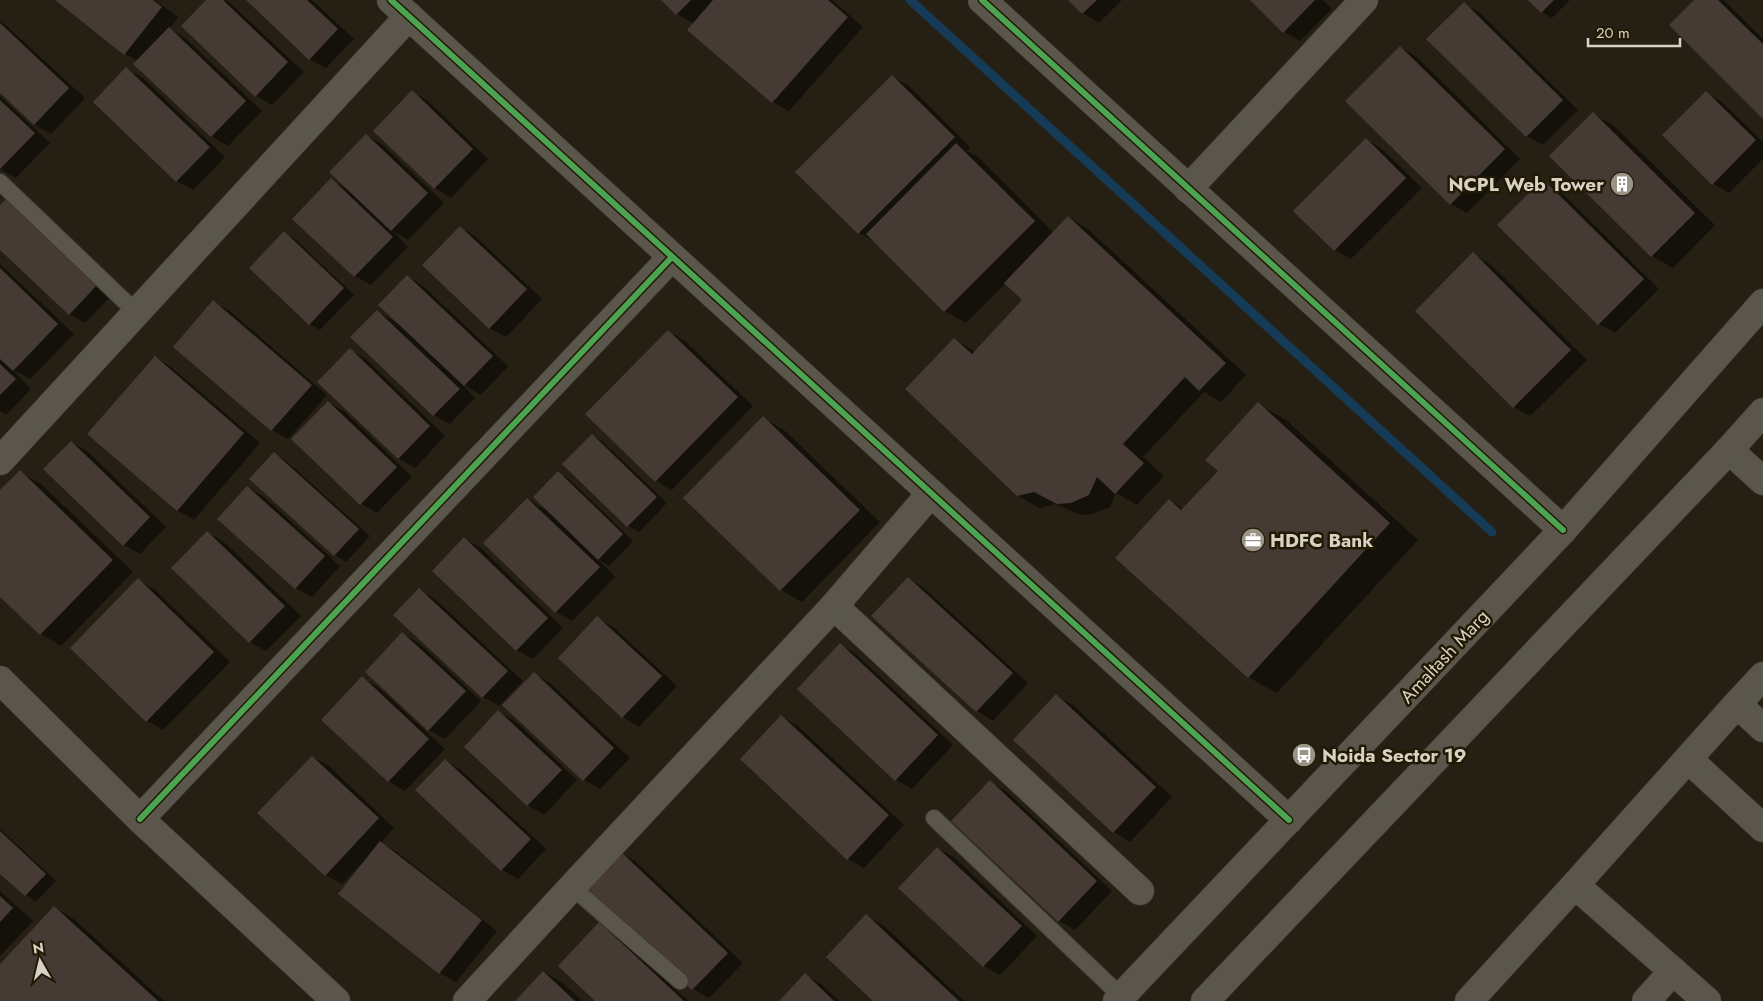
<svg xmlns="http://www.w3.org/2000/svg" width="1763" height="1001" font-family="Jost,sans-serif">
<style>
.shadow{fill:#0007}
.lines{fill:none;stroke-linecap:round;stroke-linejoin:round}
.stream{stroke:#163b57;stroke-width:9}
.building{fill:#463a34}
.lane-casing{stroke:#3e3a31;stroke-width:18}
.street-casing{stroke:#3e3a31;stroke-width:29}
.secondary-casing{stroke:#3e3a31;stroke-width:29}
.lane{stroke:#5a564c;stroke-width:16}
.street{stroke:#5a564c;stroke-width:28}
.secondary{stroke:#5a564c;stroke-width:28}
.cycleway-casing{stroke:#221903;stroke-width:9}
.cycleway{stroke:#4ca352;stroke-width:6}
.labels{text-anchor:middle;stroke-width:5;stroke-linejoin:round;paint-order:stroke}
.poi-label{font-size:19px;font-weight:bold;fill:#d8d2c5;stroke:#221903;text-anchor:start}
.street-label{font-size:19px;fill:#d8d2c5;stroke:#221903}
</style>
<rect width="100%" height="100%" fill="#252013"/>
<!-- shadow -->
<g class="shadow">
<path d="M57,0H155L178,17L169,29L185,38L262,111L228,146L211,136L138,61L125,54Z"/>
<path d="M208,0H226L230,3L304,72L272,105L256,96Z"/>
<path d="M247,0H312L354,39L326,68L309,59Z"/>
<path d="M663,0H832L863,27L789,111L773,102L694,24L677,14Z"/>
<path d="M1070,0H1122L1099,23L1083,13Z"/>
<path d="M1252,0H1323L1332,9L1300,41L1284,32Z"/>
<path d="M1529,0H1570L1552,18L1542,12Z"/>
<path d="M1696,0H1724L1763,39V117Z"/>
<path d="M1464,4L1480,13L1578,110L1543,145L1526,136Z"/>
<path d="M0,20L85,98L51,134L34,124L0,92Z"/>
<path d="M1401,47L1417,57L1520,159L1467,213L1451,204Z"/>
<path d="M126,69L143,78L225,157L193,190L177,181L94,102Z"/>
<path d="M893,77L909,86L970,147L967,151L978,157L1054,233L1068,217L1089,230L1246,375L1221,402L1204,392L1143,457L1164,476L1137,505L1116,493L1110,507L1092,514L1080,515L1056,504L1039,508L1017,495L954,339L976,352L1024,300L1006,283L966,323L945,311L875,242L859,233Z"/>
<path d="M412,92L428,101L488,159L451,198L435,188L374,131Z"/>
<path d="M1706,93L1722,102L1763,142V159L1729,193L1713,184Z"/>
<path d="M0,96L50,143L16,178L0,169Z"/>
<path d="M1593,114L1614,126L1715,225L1673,268L1652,256Z"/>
<path d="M366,135L383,145L444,203L408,240L393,231L408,247L371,285L355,276L331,180L348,190Z"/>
<path d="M1366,139L1382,149L1422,188L1351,259L1335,250Z"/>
<path d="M1543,181L1559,190L1659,289L1615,333L1599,324Z"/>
<path d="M0,207L113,294L85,323L69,314L0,248Z"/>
<path d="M460,227L476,237L542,299L506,337L489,328Z"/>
<path d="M284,232L295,239L354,295L320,330L310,324Z"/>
<path d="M1473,254L1489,263L1587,360L1530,416L1514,407Z"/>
<path d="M0,264L74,334L30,379L12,369L31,389L6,415L0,411Z"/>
<path d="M407,276L423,286L508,366L481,395L460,382L475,398L450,424L434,415L377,312L398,323Z"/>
<path d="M214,302L230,311L327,395L288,439L272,430Z"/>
<path d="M668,331L685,341L753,406L672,490L656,481Z"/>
<path d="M350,350L366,359L445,436L415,468L398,458Z"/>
<path d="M155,357L171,367L260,443L194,520L177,510Z"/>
<path d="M328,402L345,412L412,477L377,513L361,504L293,439Z"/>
<path d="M1258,404L1286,420L1418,540L1277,693L1248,677L1169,500L1184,509L1219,471Z"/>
<path d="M763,418L784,430L880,522L802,602L781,590L685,498Z"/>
<path d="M592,435L603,442L667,503L639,532L628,526L564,464Z"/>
<path d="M71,442L87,451L166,527L140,554L124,545Z"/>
<path d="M274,454L285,460L370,536L346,562L335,555L251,479Z"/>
<path d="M20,472L41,484L133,572L61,646L41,634L0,595V492Z"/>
<path d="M558,473L569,479L633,541L609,566L597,558L615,577L572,621L556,612L527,499L546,510Z"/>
<path d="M247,487L264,497L340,566L312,597L295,588Z"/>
<path d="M208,533L224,542L301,616L266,651L250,642L173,568Z"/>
<path d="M465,539L481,548L563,628L533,659L516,650Z"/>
<path d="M908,578L924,588L1028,683L993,721L977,711L873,616Z"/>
<path d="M138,580L154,589L230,662L163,730L147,721Z"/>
<path d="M419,590L435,599L523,681L499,706L483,697Z"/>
<path d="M597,618L613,627L677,686L639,727L623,717L560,658Z"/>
<path d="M403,634L419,643L481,701L445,739L428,730Z"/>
<path d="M840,645L856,654L953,745L912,789L896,780L799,689Z"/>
<path d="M534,674L550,683L630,758L600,789L584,780Z"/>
<path d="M362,678L378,687L445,749L405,791L388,781Z"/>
<path d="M1056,696L1073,705L1172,797L1130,842L1114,832Z"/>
<path d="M499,712L515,721L577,780L544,815L528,805Z"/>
<path d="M782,717L798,726L904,825L864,868L848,859Z"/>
<path d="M312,757L329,766L394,828L381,843L397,852L497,931L456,982L440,973L340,894L362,866L361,864L342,884L326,875Z"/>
<path d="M445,760L461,770L546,849L518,879L502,870Z"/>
<path d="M990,782L1006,791L1112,891L1075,930L1059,921Z"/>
<path d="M0,829L56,881L36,902L26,895L0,872Z"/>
<path d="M937,848L954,857L1037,936L1000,975L984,966Z"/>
<path d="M619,852L635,861L743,963L709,998L693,989Z"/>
<path d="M0,891L33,921L0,956Z"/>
<path d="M54,907L75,920L164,1001H0V966Z"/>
<path d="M866,916L883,925L964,1001H874Z"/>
<path d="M599,923L615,933L688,1001H597Z"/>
<path d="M544,972L564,984L582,1001H517Z"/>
<path d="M805,975L821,984L839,1001H780Z"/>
</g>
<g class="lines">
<!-- stream -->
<path class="stream" d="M910,0L1492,532"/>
</g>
<!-- building -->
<g class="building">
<path d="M55,0H153L162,7L124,55Z"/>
<path d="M206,0H223L288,62L255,97L181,26Z"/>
<path d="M246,0H307L338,29L309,60Z"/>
<path d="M661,0H691L676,15Z"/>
<path d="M713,0H828L848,17L772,103L687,30Z"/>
<path d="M1068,0H1097L1082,14Z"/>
<path d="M1250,0H1315L1283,33Z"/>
<path d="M1528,0H1554L1541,13Z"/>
<path d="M1694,0H1718L1763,44V119L1669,25Z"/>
<path d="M1464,2L1563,100L1526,137L1426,39Z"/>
<path d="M0,23L69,88L34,125L0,93Z"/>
<path d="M169,27L246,101L211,137L133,64Z"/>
<path d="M1400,46L1505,149L1450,205L1345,101Z"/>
<path d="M126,67L210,147L176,182L93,102Z"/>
<path d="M892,75L955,137L858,234L795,172Z"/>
<path d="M412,90L473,149L434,189L373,131Z"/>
<path d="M1706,91L1756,140L1712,185L1662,135Z"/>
<path d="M0,100L35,133L0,169Z"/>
<path d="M1593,112L1695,213L1651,257L1549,156Z"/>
<path d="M366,134L428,193L391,231L329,172Z"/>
<path d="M1366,138L1406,178L1334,251L1293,211Z"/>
<path d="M956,143L1035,221L944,312L866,234Z"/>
<path d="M331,178L393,237L354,277L292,219Z"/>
<path d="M1543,179L1644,279L1598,325L1497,225Z"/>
<path d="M7,198L98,284L69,315L0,250V205Z"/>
<path d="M1068,216L1226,363L1199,391L1185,377L1123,444L1144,463L1115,494L1097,477L1089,495L1071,503L1057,504L1034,492L1017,496L905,389L954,338L972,354L1022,300L1004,283Z"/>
<path d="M460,226L527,289L489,329L422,265Z"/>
<path d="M284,231L344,288L309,325L249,268Z"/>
<path d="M1473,252L1571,350L1513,408L1415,311Z"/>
<path d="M0,268L58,324L13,371L0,359Z"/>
<path d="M407,275L493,356L464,386L378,305Z"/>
<path d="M213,300L312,385L271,431L173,347Z"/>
<path d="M377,310L460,389L433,416L350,337Z"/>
<path d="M668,330L738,397L655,482L585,414Z"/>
<path d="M350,348L430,426L398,459L317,382Z"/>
<path d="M155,356L244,433L177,511L87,434Z"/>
<path d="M0,364L16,379L0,395Z"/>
<path d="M328,401L397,467L360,505L291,439Z"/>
<path d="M1258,402L1390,523L1248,678L1115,558L1169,499L1181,510L1218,471L1205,460Z"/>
<path d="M763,416L860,510L780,591L683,498Z"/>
<path d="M592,434L657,497L627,527L562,464Z"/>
<path d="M71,441L150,517L123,546L43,469Z"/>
<path d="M274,452L359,529L334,556L249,479Z"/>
<path d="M20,470L113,560L40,635L0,597V490Z"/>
<path d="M558,471L623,534L598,560L533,497Z"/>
<path d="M247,486L325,556L295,589L217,519Z"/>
<path d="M527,498L600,567L555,613L483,543Z"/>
<path d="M207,531L285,606L249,643L171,568Z"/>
<path d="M464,537L548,618L516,651L432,571Z"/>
<path d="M908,577L1013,673L976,712L871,616Z"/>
<path d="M138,578L214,652L146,722L70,648Z"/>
<path d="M419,588L508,671L482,698L393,615Z"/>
<path d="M597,616L662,676L622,718L558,658Z"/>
<path d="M402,632L466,691L428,731L365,672Z"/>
<path d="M840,643L938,735L895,781L797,689Z"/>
<path d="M534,672L614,748L583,781L502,705Z"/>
<path d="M362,676L429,739L388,782L321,720Z"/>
<path d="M1056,694L1156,787L1113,833L1013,740Z"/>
<path d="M498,710L562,770L527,806L464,747Z"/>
<path d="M781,715L889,815L847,860L740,759Z"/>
<path d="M312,756L379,818L325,876L257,813Z"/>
<path d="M445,759L531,839L501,871L415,790Z"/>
<path d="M990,780L1097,881L1058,922L951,821Z"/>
<path d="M0,831L46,874L25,896L0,874Z"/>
<path d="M380,841L482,920L439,974L338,894Z"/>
<path d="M937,847L1022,926L983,967L898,888Z"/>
<path d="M619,850L728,953L692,990L583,888Z"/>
<path d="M0,896L13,908L0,922Z"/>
<path d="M54,906L158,1001H0V964Z"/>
<path d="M866,914L959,1001H873L826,957Z"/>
<path d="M599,922L684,1001H595L558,966Z"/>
<path d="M543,971L575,1001H515Z"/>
<path d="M805,973L834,1001H779Z"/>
</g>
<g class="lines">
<!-- lane casing -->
<g class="lane-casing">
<g id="lane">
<path d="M0,182L137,313"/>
<path d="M934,818L1121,996"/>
<path d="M572,887L680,981"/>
</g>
</g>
<!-- street casing -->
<g class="street-casing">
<g id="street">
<path d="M391,0L1289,820"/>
<path d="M982,0L1563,530"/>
<path d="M1188,189L1364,0"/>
<path d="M1729,450L1763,481"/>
<path d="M0,461L409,16"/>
<path d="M834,606L1140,891"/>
<path d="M1763,676L1737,704L1763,728"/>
<path d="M1688,759L1763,828"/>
<path d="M140,819L672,257"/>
<path d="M1575,885L1707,1001"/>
<path d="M467,1001L572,887L834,606L931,493"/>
<path d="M1469,1001L1575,885L1737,704"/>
<path d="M1646,1001L1673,971"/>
</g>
</g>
<!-- secondary casing -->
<g class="secondary-casing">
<g id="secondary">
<path d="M0,680L140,819L336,1001"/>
<path d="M1117,1001L1563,530L1763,303"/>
<path d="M1205,1001L1729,450L1763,412"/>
</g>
</g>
<!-- lane -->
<use href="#lane" class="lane"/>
<!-- street -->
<use href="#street" class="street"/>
<!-- secondary -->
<use href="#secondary" class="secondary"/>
<!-- cycleway casing -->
<g class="cycleway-casing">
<g id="cycleway">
<path d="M391,0L1289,820"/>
<path d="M982,0L1563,530"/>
<path d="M140,819L672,257"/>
</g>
</g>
<!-- cycleway -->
<use href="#cycleway" class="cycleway"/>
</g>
<!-- icons -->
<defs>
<g id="building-disc" transform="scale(1.25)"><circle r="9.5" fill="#999487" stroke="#221903"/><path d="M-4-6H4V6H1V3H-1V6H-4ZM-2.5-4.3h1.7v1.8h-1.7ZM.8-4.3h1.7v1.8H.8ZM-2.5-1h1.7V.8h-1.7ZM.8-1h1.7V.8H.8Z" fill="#fff"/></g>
<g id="office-disc" transform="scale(1.25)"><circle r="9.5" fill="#999487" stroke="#221903"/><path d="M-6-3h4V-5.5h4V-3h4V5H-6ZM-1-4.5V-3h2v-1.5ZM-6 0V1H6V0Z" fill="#fff"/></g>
<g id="bus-disc" transform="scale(1.25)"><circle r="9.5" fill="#999487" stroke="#221903"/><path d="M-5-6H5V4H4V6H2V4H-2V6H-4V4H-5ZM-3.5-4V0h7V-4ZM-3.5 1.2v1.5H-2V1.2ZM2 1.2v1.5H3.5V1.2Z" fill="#fff"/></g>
</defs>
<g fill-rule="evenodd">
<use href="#building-disc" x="1622" y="184"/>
<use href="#office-disc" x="1253" y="540"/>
<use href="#bus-disc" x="1304" y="755"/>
</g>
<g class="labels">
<!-- poi labels -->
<g class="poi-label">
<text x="1604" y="191" text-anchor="end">NCPL Web Tower</text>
<text x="1270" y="547">HDFC Bank</text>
<text x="1322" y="762">Noida Sector 19</text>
</g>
<!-- street labels -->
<g class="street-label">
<text transform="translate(1444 656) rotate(-47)" y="7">Amaltash Marg</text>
</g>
</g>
<!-- north arrow -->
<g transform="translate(40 961) rotate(352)" stroke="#221903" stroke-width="4" paint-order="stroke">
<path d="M0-4L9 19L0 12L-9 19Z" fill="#d8d2c5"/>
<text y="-8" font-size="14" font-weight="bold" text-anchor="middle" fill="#d8d2c5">N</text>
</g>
<!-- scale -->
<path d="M1588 38v8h92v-8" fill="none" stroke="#d8d2c5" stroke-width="2.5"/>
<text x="1596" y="38" font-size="15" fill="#d8d2c5" stroke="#221903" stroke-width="4" paint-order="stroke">20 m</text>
</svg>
